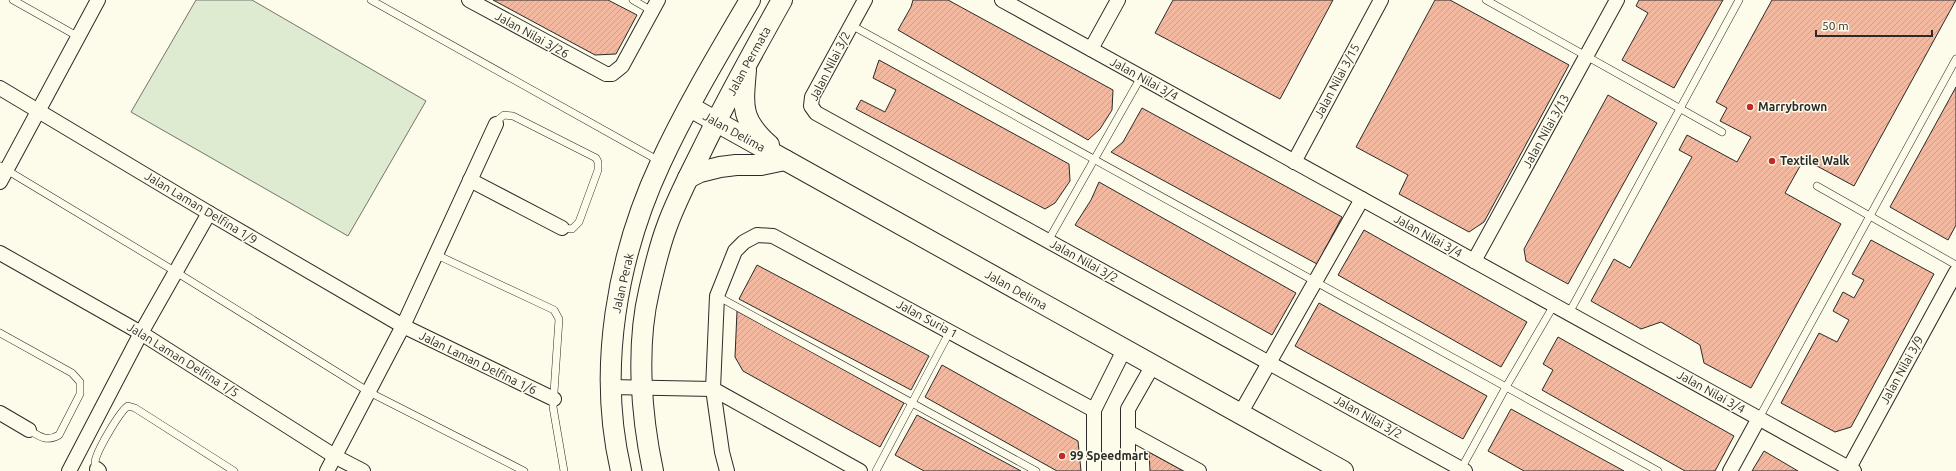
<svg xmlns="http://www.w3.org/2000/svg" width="1956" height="471" font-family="Ubuntu,sans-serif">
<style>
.pitch{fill:#deebd1;stroke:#74746e}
.building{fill:url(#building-hatch);stroke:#2b2b2b}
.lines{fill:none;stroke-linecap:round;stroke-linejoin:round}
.lane-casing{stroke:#2b2b2b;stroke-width:8}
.street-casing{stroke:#2b2b2b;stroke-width:16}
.secondary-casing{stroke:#2b2b2b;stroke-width:22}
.lane{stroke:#fdfbea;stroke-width:7}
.street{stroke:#fdfbea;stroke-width:14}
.secondary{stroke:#fdfbea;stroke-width:20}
.poi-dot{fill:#c62828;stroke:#fdfbea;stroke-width:1.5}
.labels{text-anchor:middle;stroke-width:3;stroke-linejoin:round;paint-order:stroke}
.street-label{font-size:12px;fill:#2b2b2b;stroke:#fdfbea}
.poi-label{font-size:12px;font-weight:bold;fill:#2b2b2b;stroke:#fdfbea;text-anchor:start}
</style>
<defs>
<pattern id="building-hatch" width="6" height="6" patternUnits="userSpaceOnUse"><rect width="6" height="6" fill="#f2b8a0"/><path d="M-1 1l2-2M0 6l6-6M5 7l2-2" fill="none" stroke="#d09e8a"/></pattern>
</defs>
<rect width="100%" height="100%" fill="#fdfbea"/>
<!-- pitch -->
<path class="pitch" d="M196,0H252L426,101L348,236L131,112Z"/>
<!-- building -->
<g class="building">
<path d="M493,0H608L637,15L616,54L595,55Z"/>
<path d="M913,0H948L1113,90L1112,110L1100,129L1088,140L898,30L911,7Z"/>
<path d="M1173,0H1333L1280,99L1155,33Z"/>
<path d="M1435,0H1450L1569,65L1484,222L1469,232L1399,194L1408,175L1356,147Z"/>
<path d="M1639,0H1723L1674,88L1622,60L1648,13L1636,6Z"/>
<path d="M1772,0H1956L1854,186L1804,159L1785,193L1841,224L1751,388L1704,363L1700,345L1661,322L1641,329L1591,301L1614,259L1630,268L1692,157L1679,150L1687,135L1737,162L1751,137L1720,121L1727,108L1716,102Z"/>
<path d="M879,60L1069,164L1070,181L1055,203L1045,209L856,109L861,100L885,112L896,90L873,78Z"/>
<path d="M1956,87V225L1948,240L1890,207Z"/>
<path d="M1608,95L1657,123L1568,284L1526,261L1524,249Z"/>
<path d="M1142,108L1342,217L1317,264L1111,152L1123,142Z"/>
<path d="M1099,182L1296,293L1272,335L1075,225L1091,200Z"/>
<path d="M1364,230L1527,322L1501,367L1338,275Z"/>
<path d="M1871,240L1934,274L1851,427L1835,432L1781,403L1819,333L1837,342L1849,320L1833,311L1843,292L1854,298L1864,280L1852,274Z"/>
<path d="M757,265L929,356L911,390L739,299Z"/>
<path d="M1319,303L1487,396L1463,439L1295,346Z"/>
<path d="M737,311L904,403L880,447L743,371L735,357Z"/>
<path d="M1558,337L1734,436L1715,471H1685L1542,390L1553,370L1543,364Z"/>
<path d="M942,365L1078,441L1081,471H1057L925,397Z"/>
<path d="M1511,409L1624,471H1524L1488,451Z"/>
<path d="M917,415L1021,471H924L895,455Z"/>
<path d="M1764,451L1798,471H1752Z"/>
<path d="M1149,452L1184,471H1150Z"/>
</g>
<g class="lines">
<!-- lane casing -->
<g class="lane-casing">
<g id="lane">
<path d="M13,0L77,36"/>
<path d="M371,0L661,162"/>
<path d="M633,0L652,11"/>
<path d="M1486,0L1722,132"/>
<path d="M851,25L1658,471"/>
<path d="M496,124L499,119L504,115L513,116L596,158L598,162V170L579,222L572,229L562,228"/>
<path d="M0,166L176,272L369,392L524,471"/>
<path d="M1817,186L1956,265"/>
<path d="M1048,241L1141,77"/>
<path d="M437,255L554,310L559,319L553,407L564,471"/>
<path d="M717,296L1036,471"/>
<path d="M1569,313L1739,0"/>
<path d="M0,333L72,373L80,382V394L59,435C47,442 40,437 29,430"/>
<path d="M1759,418L1956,59"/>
<path d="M97,469C96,468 95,464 95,463C95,453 120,411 128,406L135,408L234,471"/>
<path d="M1461,469L1506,387L1554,305"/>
<path d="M876,471L950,331"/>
</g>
</g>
<!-- street casing -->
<g class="street-casing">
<g id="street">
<path d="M469,0L606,74H612L622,66L658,0"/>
<path d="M865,0L812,97L811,106L816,113L1465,471"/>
<path d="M1002,0L1854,471"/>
<path d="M1091,49L1118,0"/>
<path d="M0,88L209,213L403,326L554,399"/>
<path d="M1294,162L1381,0"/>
<path d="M470,180L562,228"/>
<path d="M0,182L98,0"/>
<path d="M0,253L141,333L336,457L363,471"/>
<path d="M1474,261L1617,0"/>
<path d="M610,387L713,389L860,471"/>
<path d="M0,413L29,430"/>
<path d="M1240,414L1362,199"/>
<path d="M1128,432L1199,471"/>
<path d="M1849,468L1956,272"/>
<path d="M97,469L99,471"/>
<path d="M69,471L141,333L209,213"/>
<path d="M327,471L403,326L496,124"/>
<path d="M727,471L722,452L713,389L717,296L735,251L744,242L757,235L773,236L1094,410"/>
<path d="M1094,471V410L1124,350"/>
<path d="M1128,471V409L1153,365"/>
<path d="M1730,471L1759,418"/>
</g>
</g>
<!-- secondary casing -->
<g class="secondary-casing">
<g id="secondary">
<path d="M746,70C743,106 740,119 769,145"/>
<path d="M690,107L1343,471"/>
<path d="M688,178L700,172L720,167L736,165H761L785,160"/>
<path d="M621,471C597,369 617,256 661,162C687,106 719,53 750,0"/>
<path d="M653,471C641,415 636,346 649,291C654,269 659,247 667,226C676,201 689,176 701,152C726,100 754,50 782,0"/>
</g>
</g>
<!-- lane -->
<use href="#lane" class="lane"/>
<!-- street -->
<use href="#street" class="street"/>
<!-- secondary -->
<use href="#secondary" class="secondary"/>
</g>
<!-- markers -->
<g class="poi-dot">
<circle cx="1750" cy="107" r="4"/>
<circle cx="1772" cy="161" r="4"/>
<circle cx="1062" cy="456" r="4"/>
</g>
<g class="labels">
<!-- street labels -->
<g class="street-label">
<text transform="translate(532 35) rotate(29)" y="4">Jalan Nilai 3/26</text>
<text transform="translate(749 61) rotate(-61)" y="4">Jalan Permata</text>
<text transform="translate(830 66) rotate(-63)" y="4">Jalan Nilai 3/2</text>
<text transform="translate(1144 79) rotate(29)" y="4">Jalan Nilai 3/4</text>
<text transform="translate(1337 81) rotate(-62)" y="4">Jalan Nilai 3/15</text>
<text transform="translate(1546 131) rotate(-61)" y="4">Jalan Nilai 3/13</text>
<text transform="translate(734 132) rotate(29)" y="4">Jalan Delima</text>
<text transform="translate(201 208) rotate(31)" y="4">Jalan Laman Delfina 1/9</text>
<text transform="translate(1428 236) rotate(29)" y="4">Jalan Nilai 3/4</text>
<text transform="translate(1084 261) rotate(29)" y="4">Jalan Nilai 3/2</text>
<text transform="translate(623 283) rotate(-77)" y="4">Jalan Perak</text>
<text transform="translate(1016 290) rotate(29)" y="4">Jalan Delima</text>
<text transform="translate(927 319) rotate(28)" y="4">Jalan Suria 1</text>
<text transform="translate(183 360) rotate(32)" y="4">Jalan Laman Delfina 1/5</text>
<text transform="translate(478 363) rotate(26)" y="4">Jalan Laman Delfina 1/6</text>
<text transform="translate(1902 370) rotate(-61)" y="4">Jalan Nilai 3/9</text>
<text transform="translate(1711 392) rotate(29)" y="4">Jalan Nilai 3/4</text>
<text transform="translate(1368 417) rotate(29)" y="4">Jalan Nilai 3/2</text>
</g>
<!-- poi labels -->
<g class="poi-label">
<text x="1758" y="111">Marrybrown</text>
<text x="1780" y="165">Textile Walk</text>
<text x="1070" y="460">99 Speedmart</text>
</g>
</g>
<!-- scale -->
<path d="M1816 30v6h116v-6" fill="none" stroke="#2b2b2b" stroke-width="2"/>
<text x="1822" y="30" font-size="12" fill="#2b2b2b" stroke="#fdfbea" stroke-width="3" paint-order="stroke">50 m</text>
</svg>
